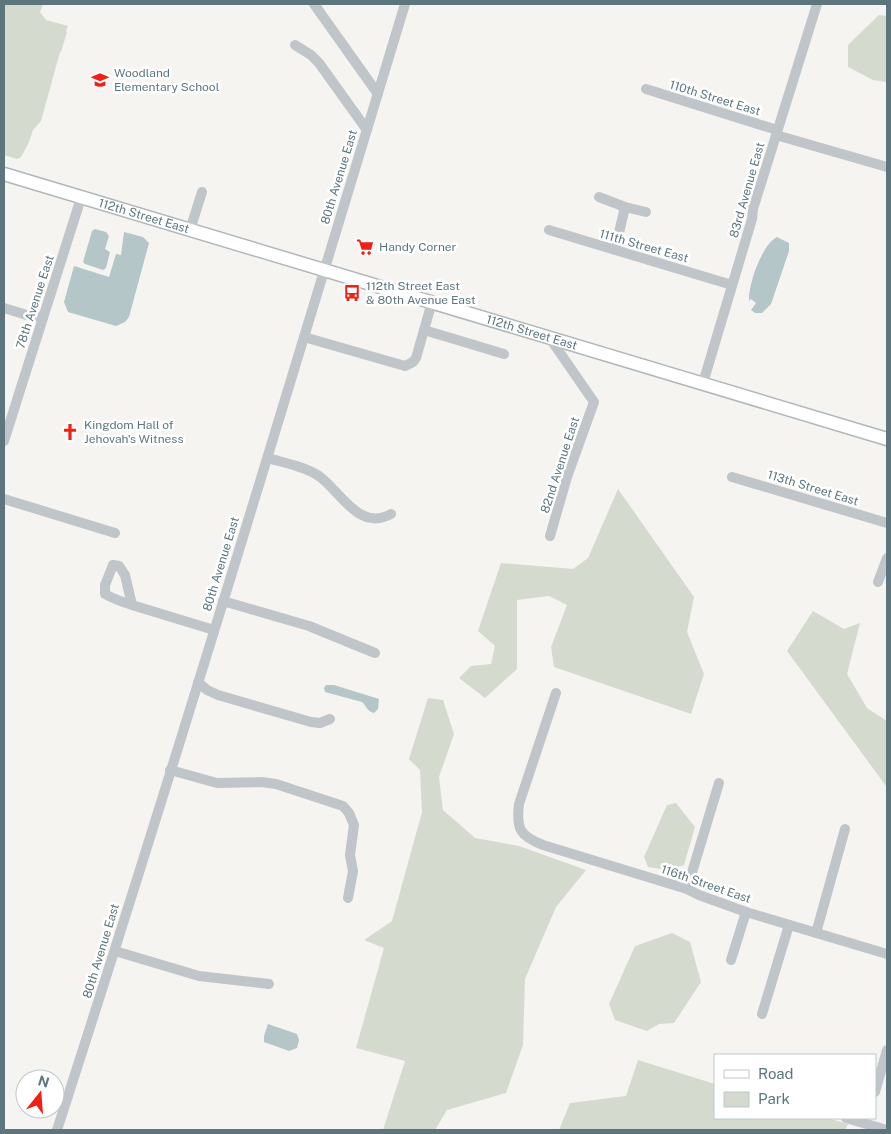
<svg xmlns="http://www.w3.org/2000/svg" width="891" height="1134" font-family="'Public Sans',sans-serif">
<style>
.green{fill:#d5dacf}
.water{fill:#b4c6c8}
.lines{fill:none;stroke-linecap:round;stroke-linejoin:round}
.major-casing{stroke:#b0b7ba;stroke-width:15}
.minor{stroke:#bfc5c8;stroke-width:10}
.major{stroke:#fff;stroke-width:12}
.labels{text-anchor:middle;stroke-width:5;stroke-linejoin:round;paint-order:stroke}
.poi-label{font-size:12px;fill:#5d767e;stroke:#fff;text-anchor:start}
.street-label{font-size:12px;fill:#5d767e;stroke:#fff}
</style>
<rect width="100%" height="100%" fill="#f5f4f0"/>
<!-- green -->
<g class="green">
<path d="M4,4H43L40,12L46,20L68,26L66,31L67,32L61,52H60L41,121L33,130L29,142L21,157L17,159L4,155Z"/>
<path d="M879,15L887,16V82L873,80L848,67V45Z"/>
<path d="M618,489L694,597L687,632L704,674L691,714L554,667L551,647L567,605L549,596L517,600V669L485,698L459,678L471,666L491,664L495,646L478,631L501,563L573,569L588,558Z"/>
<path d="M813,611L844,629L860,623L847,674L867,708L887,721V785L886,786L787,651Z"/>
<path d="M428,698L443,700L454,734L439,777L443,810L475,838L519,846L586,870L556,907L525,979L523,1045L506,1093L447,1110L435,1130H383L405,1061L356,1048L384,948L364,940L392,921L422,812L420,770L409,759Z"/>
<path d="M676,803L695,827L684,865L667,870L648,867L644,857L667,805Z"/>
<path d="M672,933L690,942L701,982L674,1023L659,1024L647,1031L615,1020L609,1004L635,946Z"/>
<path d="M638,1060L715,1084V1118H827L848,1124L845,1130H559L570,1103L626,1096Z"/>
</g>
<!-- water -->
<g class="water">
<path d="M95,229L106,232L109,236L105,249L110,252L106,268L103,270L85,264L83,262L92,231Z"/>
<path d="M124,232L143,237L149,243L129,317L125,322L116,326L68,312L64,302L74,266L109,277L116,254L121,255Z"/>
<path d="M777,237L789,243V251L771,304L762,313H755L751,310L756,303L751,299L749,301C748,285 762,244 777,237Z"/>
<path d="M326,685H334L379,699L378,709L374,713C367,711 367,707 362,702L325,692L324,688Z"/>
<path d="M268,1024L297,1034L299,1040L297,1048L289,1051L264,1042V1036Z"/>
</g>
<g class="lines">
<!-- major casing -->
<g class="major-casing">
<g id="major">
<path id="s1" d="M4,174L887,439"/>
</g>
</g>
<!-- minor -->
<g class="minor">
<path d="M314,4L378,94"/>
<path d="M295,45L311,55L319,63L367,130"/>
<path d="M646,89L777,130"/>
<path d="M776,135L887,167"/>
<path d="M599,197L625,207"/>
<path d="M190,230L202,192"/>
<path d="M549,230L732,285"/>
<path d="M615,250L625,207L646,212"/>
<path d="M4,308L30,316L43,317"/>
<path d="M424,330L504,354"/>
<path d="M304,337L405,366L413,362L416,358L432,302"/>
<path d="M549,337L594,402L567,477L550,536"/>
<path d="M703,383L752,219L753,209L817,4"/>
<path d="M4,441L81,198"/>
<path d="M268,458C284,463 304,466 319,476C340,491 359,532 391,514"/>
<path d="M732,477L887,523"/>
<path d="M4,499L115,533"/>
<path d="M878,582L887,558"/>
<path d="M223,601L309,626L375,653"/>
<path d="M132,605L125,575L119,566L113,565L105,585V594C114,599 122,602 132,605L214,630"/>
<path d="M198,682L207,690L218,695L311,722L320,723L330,719"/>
<path d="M556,693L519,804C516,829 520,836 543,845L687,889L699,895L746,912L887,954"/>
<path d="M170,770L217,783L262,782L276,784L343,806L349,813L354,825L350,855L353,871L348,898"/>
<path d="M687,889L719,783"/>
<path d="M816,933L845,829"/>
<path d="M115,951L199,976L269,984"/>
<path d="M731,960L746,912"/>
<path d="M762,1014L789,925"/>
<path d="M875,1092L887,1050"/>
<path d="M846,1118L887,1130"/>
<path d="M57,1130C178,756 291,380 405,4"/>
</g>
<!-- major -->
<use href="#major" class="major"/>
</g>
<!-- icons -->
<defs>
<g id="school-bare" transform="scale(1.35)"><path d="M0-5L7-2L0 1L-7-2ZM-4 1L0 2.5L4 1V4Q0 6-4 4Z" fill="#f11f15" stroke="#fff" stroke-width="2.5" paint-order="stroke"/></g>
<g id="supermarket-bare" transform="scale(1.35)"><path d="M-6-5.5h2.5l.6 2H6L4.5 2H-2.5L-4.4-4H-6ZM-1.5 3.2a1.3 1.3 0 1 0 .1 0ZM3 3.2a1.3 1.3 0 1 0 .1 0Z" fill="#f11f15" stroke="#fff" stroke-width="2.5" paint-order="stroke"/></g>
<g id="bus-bare" transform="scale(1.35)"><path d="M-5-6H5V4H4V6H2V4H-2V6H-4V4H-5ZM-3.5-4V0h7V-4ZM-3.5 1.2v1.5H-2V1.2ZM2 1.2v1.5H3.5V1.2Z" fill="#f11f15" stroke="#fff" stroke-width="2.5" paint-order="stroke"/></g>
<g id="church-bare" transform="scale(1.35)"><path d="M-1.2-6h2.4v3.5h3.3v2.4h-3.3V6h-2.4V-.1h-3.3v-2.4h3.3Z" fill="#f11f15" stroke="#fff" stroke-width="2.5" paint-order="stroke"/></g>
</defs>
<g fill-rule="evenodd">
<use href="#school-bare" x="100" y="80"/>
<use href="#supermarket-bare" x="365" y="247"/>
<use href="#bus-bare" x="352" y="293"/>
<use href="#church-bare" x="70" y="432"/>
</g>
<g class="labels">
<!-- poi labels -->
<g class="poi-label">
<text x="114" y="77">Woodland<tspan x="114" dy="14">Elementary School</tspan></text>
<text x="379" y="251">Handy Corner</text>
<text x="366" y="290">112th Street East<tspan x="366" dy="14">&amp; 80th Avenue East</tspan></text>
<text x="84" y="429">Kingdom Hall of<tspan x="84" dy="14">Jehovah's Witness</tspan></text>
</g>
<!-- street labels -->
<g class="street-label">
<text transform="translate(715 98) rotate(17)" y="4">110th Street East</text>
<text transform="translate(339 177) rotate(-73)" y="4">80th Avenue East</text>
<text transform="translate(747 190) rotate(-74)" y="4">83rd Avenue East</text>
<text dy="4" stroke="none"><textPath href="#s1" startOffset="146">112th Street East</textPath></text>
<text transform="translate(644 246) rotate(16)" y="4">111th Street East</text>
<text transform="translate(35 302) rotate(-72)" y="4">78th Avenue East</text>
<text dy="4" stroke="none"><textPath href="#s1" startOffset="551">112th Street East</textPath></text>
<text transform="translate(560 465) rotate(-72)" y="4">82nd Avenue East</text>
<text transform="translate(813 488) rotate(17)" y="4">113th Street East</text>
<text transform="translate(221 564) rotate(-73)" y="4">80th Avenue East</text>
<text transform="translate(706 884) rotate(19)" y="4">116th Street East</text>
<text transform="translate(101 951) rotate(-73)" y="4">80th Avenue East</text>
</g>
</g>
<!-- border -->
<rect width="891" height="1134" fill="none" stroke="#5d767e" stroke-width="10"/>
<!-- legend -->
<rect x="714" y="1054" width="162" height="65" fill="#ffffff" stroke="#bec8cb"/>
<rect x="724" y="1070" width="25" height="8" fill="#ffffff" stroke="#bec8cb"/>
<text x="758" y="1079" font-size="15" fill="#5d767e">Road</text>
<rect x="724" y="1092" width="25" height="15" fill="#d5dacf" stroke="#bec8cb"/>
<text x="758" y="1104" font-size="15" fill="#5d767e">Park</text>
<!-- north arrow -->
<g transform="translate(40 1094) rotate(17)"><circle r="24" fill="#ffffff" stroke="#bec8cb"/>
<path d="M0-4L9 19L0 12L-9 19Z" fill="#f11f15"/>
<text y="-8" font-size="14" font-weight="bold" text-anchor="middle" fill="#5d767e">N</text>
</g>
</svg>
